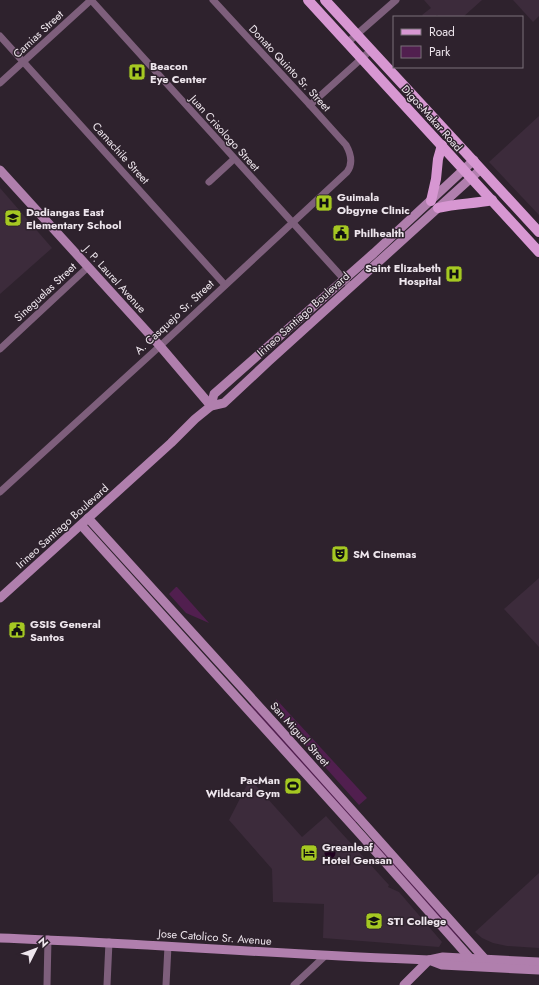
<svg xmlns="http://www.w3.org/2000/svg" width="539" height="985" font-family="Jost,sans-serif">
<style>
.built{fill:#3c2b3b}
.green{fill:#511f4f}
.water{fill:#210120}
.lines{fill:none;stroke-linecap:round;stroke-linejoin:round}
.street{stroke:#7e5f7c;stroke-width:7}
.secondary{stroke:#b07fad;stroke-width:9}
.primary{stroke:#d797d2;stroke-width:10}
.labels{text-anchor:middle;stroke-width:3;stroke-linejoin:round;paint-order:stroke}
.street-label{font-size:11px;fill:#eee6ed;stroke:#2e222d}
.poi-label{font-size:11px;font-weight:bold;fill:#eee6ed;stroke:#2e222d;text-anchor:start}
</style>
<rect width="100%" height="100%" fill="#2e222d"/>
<!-- built -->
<g class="built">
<path d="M424,0H482L463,17H439L437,15L435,17H424L422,15L431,8Z"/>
<path d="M513,0H539V16L533,22Z"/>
<path d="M539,116V215L489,162Z"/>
<path d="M0,188L52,248L0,294Z"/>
<path d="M539,578V647L504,609Z"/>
<path d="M250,779L302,837L326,816L389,885L388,887L399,892L442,942L439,947L323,938L324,904L273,902L272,869L229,820Z"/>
<path d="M539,873V948L507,946L493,943L482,938L475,932Z"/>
</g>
<!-- green -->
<g class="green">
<path d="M176,587H177L209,623L186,613L169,594Z"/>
<path d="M276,699L367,798L359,805L284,721Z"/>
<path d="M252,704L357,821L355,823L250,706Z"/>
<path d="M374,841L461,939L459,941L372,843Z"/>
</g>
<!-- water -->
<circle class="water" cx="330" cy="853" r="5.5"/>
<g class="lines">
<!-- street -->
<g class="street">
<path d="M91,0L351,287"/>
<path d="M0,36L225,285"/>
<path d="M347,43L396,0"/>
<path d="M0,83L91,0"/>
<path d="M310,105L371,50"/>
<path d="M209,182L234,159"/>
<path d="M0,349L88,267"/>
<path d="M0,492L160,346L347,172C353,164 351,154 346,145L310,105L213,0"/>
<path d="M47,985L48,939"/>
<path d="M107,985L109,942"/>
<path d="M166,985L168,946"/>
<path d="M294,985L325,956"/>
</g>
<!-- secondary -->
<g class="secondary">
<path d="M0,170L160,346L211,406"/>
<path d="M211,406L214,394L222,387L374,253L474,160"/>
<path d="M88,518L275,724L492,967"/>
<path d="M81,525L361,835L477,966"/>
<path d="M0,598L171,443L195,419L211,406L224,403L269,361L481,169"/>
<path d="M0,938C143,943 286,955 429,960L443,957L539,962"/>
<path d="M429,960L442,965L539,970"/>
<path d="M404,985L429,960"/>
</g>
<!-- primary -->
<g class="primary">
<path d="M308,0L539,252"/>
<path d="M325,0L539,232"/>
<path d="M431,201L436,179L438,159L442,145"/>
<path d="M438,208C457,203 474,204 492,200"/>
</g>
</g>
<!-- icons -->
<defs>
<g id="hospital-square" transform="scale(0.9)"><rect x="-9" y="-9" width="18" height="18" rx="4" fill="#a5c822" stroke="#2e222d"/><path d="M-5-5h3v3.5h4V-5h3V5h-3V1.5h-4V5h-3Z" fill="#111"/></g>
<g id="school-square" transform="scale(0.9)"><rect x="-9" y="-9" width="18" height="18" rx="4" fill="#a5c822" stroke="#2e222d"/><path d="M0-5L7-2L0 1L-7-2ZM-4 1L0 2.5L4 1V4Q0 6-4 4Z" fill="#111"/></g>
<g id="civic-square" transform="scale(0.9)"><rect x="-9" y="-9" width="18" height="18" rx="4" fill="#a5c822" stroke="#2e222d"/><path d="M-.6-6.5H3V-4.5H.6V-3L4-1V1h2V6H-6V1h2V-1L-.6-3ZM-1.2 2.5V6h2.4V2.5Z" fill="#111"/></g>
<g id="theatre-square" transform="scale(0.9)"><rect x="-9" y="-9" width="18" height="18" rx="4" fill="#a5c822" stroke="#2e222d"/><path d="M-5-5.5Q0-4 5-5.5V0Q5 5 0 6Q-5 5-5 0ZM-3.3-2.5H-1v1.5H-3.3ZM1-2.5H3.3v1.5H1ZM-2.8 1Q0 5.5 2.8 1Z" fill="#111"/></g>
<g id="stadium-square" transform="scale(0.9)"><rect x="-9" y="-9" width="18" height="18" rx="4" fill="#a5c822" stroke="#2e222d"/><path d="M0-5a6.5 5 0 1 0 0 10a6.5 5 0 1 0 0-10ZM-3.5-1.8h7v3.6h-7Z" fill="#111"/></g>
<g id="hotel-square" transform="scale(0.9)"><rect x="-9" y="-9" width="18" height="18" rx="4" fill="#a5c822" stroke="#2e222d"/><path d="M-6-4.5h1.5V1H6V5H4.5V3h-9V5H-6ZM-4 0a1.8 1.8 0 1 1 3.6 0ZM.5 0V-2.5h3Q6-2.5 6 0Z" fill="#111"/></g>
<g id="university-square" transform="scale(0.9)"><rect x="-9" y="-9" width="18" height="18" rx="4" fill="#a5c822" stroke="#2e222d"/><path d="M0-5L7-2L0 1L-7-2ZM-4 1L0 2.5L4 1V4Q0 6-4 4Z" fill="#111"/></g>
</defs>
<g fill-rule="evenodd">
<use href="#hospital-square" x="137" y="72"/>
<use href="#hospital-square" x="324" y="203"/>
<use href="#school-square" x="13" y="218"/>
<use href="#civic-square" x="341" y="233"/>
<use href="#hospital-square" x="454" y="274"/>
<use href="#theatre-square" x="340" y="554"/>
<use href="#civic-square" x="17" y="630"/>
<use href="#stadium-square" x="293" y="786"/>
<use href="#hotel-square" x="309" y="853"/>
<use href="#university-square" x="374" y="921"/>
</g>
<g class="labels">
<!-- street labels -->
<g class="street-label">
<text transform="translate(38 34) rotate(-43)" y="4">Camias Street</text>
<text transform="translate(290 68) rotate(47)" y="4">Donato Quinto Sr. Street</text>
<text transform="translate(432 118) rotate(48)" y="4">Digos-Makar Road</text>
<text transform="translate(225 133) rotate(48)" y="4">Juan Crisologo Street</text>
<text transform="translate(121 153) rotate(48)" y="4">Camachile Street</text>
<text transform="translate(115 279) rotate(48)" y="4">J. P. Laurel Avenue</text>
<text transform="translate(45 292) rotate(-43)" y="4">Sineguelas Street</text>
<text transform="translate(303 314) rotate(-42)" y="4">Irineo Santiago Boulevard</text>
<text transform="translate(174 317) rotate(-43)" y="4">A. Casquejo Sr. Street</text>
<text transform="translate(62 526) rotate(-42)" y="4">Irineo Santiago Boulevard</text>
<text transform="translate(300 734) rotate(48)" y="4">San Miguel Street</text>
<text transform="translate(215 937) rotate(4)" y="4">Jose Catolico Sr. Avenue</text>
</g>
<!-- poi labels -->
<g class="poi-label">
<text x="150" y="70">Beacon<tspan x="150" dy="13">Eye Center</tspan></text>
<text x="337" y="201">Guimala<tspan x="337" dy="13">Obgyne Clinic</tspan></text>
<text x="26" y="216">Dadiangas East<tspan x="26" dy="13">Elementary School</tspan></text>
<text x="354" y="237">Philhealth</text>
<text x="441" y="272" text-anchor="end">Saint Elizabeth<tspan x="441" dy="13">Hospital</tspan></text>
<text x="353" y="558">SM Cinemas</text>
<text x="30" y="628">GSIS General<tspan x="30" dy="13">Santos</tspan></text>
<text x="280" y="784" text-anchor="end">PacMan<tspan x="280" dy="13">Wildcard Gym</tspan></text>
<text x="322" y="851">Greanleaf<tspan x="322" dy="13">Hotel Gensan</tspan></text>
<text x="387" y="925">STI College</text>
</g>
</g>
<!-- legend -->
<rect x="393" y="16" width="130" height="52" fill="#2e222d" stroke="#7b707a"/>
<rect x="401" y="29" width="20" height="6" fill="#d797d2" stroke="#7b707a"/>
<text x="429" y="36" font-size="12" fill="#eee6ed">Road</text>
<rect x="401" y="46" width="20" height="12" fill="#511f4f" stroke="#7b707a"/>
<text x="429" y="56" font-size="12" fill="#eee6ed">Park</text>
<!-- north arrow -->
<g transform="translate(36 949) rotate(48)" stroke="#2e222d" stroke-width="3" paint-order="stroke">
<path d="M0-3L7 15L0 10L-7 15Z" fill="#eee6ed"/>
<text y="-6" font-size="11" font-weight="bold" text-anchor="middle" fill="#eee6ed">N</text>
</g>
</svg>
